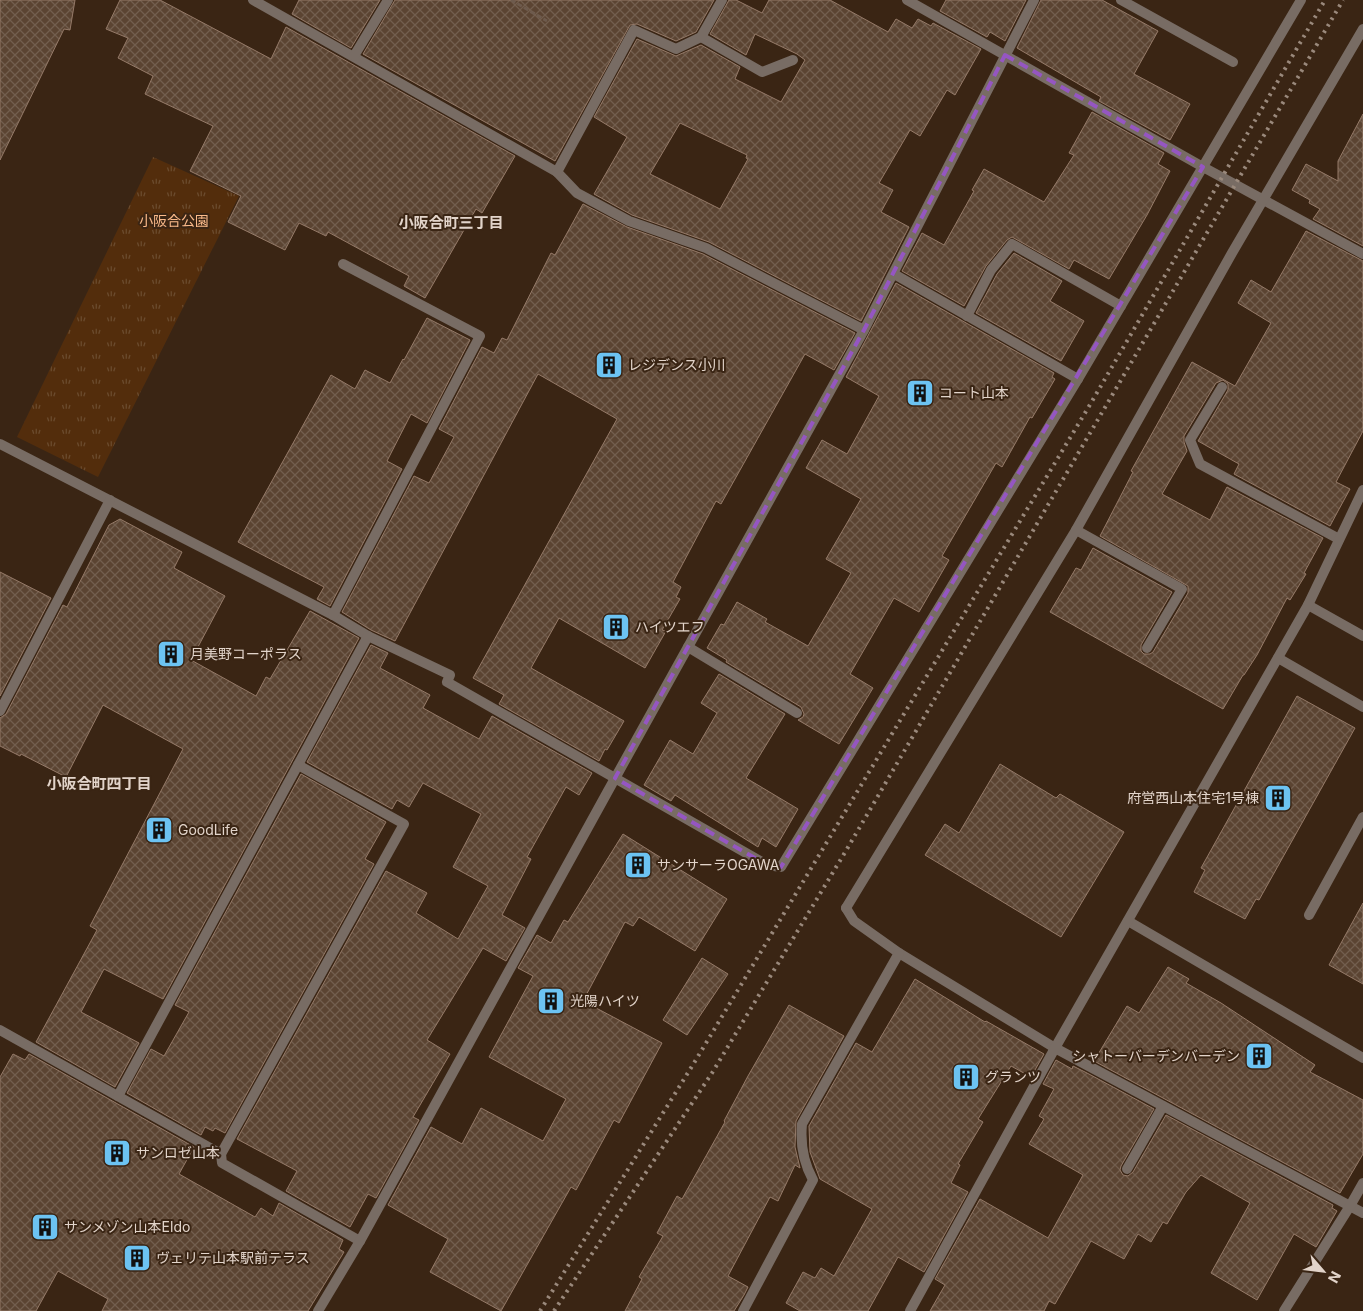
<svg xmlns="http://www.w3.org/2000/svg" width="1363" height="1311" font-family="Inter,'Noto Sans JP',sans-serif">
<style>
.park{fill:url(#park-tufts)}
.building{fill:url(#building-cross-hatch);stroke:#957a68;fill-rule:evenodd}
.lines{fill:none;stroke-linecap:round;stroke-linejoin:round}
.path{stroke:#6e5b4d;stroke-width:3;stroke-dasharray:5 2.5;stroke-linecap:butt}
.service{stroke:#786c64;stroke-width:10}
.minor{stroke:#786c64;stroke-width:10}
.tertiary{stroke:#786c64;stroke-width:10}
.rail{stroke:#9a897c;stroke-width:4;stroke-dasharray:2.5 5;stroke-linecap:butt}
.marked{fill:none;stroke:#9556c2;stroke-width:4;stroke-dasharray:10 6;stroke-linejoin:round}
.labels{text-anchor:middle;stroke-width:4;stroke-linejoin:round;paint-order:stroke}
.park-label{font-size:14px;fill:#fbba8a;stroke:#3a2514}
.poi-label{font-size:14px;fill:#e2d4ca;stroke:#3a2514;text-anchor:start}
.neighbourhood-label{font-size:15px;font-weight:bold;fill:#e2d4ca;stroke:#3a2514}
</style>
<defs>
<pattern id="park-tufts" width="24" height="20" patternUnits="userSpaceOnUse" patternTransform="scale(1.25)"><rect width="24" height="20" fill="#532d0c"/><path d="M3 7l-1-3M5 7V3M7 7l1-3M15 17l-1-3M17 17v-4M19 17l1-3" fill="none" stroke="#6b4b2e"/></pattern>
<pattern id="building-cross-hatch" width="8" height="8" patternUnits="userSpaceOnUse" patternTransform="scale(1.25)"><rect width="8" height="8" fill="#5b4432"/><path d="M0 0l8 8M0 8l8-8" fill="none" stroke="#725e4e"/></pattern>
</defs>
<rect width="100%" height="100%" fill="#3a2514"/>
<!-- park -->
<path class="park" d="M153,157L239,196L98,477L17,437Z"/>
<!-- building -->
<g class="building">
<path d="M0,0H75L70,30L64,29L0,160Z"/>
<path d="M120,0H160L271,59L286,27L515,156L482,213L476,209L425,298L404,286L409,276L328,232L326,236L299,223L285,250L228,222L241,196L190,171L213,126L145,94L153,76L118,58L128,38L106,29Z"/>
<path d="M299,0H380L351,48L292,14Z"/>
<path d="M395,0H714L696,32L676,41L637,24L630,25L555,161L363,54Z"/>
<path d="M729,0H736L762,13L769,0H830L888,32L896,19L912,28L918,19L931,26L933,23L981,49L955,95L947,90L920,136L910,130L879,183L893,190L881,212L909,227L861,321L709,242L632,215L594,194L627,137L594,117L637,39L676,56L701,45L740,67L735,79L781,102L805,60L797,54L755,34L746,55L710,34ZM680,123L747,155L746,158L748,159L720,209L650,174Z"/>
<path d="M946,0H1026L1005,41L990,32L987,37L940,11Z"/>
<path d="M1041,0H1102L1158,31L1134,74L1190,104L1170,140L1099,101L1101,97L1017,48Z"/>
<path d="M1092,112L1164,153L1158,164L1170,171L1147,215L1109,279L1074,260L1069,269L1012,237L1007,240L986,266L964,306L902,271L922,233L944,245L974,191L972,190L984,169L1044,202L1074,155L1069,153Z"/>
<path d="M1363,114V246L1313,219L1320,209L1309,203L1310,200L1292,190L1306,164L1338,181V161Z"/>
<path d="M583,204L627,227L703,254L855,333L834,370L805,354L721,504L716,501L673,582L681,587L676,597L680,599L662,630L666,631L645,668L559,618L531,668L624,721L607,750L605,749L599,761L499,704L504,695L473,678L617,419L538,374L395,641L371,630L342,612L414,476L429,483L454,437L439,429L482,347L494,353L502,338L507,340L551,253L555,255Z"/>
<path d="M1306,231L1363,261V431L1336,482L1350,489L1338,511L1330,526L1234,474L1239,464L1198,441L1228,390V384L1223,380L1216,383L1184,436V442L1187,451L1162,494L1210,520L1227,487L1323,538L1304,573L1306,574L1290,600L1287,598L1257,655L1244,675H1243L1223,709L1050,612L1076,568L1081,570L1093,548L1172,592L1141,645V651L1144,654H1150L1153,652L1188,593V586L1100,536L1133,472L1131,471L1192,362L1235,386L1271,323L1238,303L1251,280L1271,292Z"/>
<path d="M1014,253L1062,281L1050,301L1084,321L1061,361L976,313L997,274Z"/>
<path d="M896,283L1054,373L1052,377L1055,379L1032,418L1030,417L1002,467L996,463L942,556L949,560L919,612L894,598L850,674L873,688L839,744L798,720L803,717L804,714L801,707L726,662L727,660L707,648L721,624L724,625L737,602L767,619L765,622L808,646L851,573L826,559L861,499L806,468L822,440L847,454L879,396L846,377Z"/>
<path d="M427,318L470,340L427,423L411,414L387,461L402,469L330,606L317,599L324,587L238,542L331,375L355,389L365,370L390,383L403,359L404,360Z"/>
<path d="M120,519L182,552L174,568L225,596L191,660L256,696L266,677L270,679L310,611L359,638L163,999L104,969L81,1012L139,1043L115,1087L36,1042L97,930L90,926L183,749L103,705L66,777L21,754L20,756L0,746V718L6,714L63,605L67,607L109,525Z"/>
<path d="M0,572L51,598L0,696Z"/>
<path d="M371,645L388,653L380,668L430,695L423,708L479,739L492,716L592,773L579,795L566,787L527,857L531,859L502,915L525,928L506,961L483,948L427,1040L450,1054L413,1117L419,1120L376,1198L368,1194L350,1227L286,1191L297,1171L237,1139L386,871L427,893L416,913L458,939L488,886L453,867L481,814L423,783L409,807L397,800L392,809L307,762Z"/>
<path d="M719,674L785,714L746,778L798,809L776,847L762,838L758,847L675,795L671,801L644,785L670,740L693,754L717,713L701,703Z"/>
<path d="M1297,696L1355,728L1259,900L1256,899L1245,919L1194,892L1205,870L1201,868Z"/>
<path d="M1000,764L1056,798L1060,794L1124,832L1061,937L925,855L945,824L959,833Z"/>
<path d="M301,774L386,822L365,859L374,864L225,1133L215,1128L213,1131L205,1127L201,1135L127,1093L151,1049L164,1056L189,1012L175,1005Z"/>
<path d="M623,834L727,899L695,951L639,917L633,926L625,922L583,1001L662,1043L619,1123L614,1120L576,1190L571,1187L501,1311L430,1272L448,1239L388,1205L431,1127L462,1144L481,1108L543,1141L566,1099L489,1057L533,976L518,968L537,935L551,943L564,920L568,922Z"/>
<path d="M1363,903V984L1329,965Z"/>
<path d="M702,958L728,974L687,1035L663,1020Z"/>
<path d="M1168,967L1189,979L1186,983L1221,1003L1315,1065L1310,1072L1363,1100V1154L1340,1193L1094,1061L1127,1006L1139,1013Z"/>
<path d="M915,979L985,1022L986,1021L1044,1054L1031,1077L1011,1066L978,1119L983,1122L958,1164L960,1165L951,1183L968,1192L924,1272L898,1257L868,1311H800L786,1303L803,1272L815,1278L821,1268L834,1276L872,1209L820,1179L810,1152L809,1126L856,1043L872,1052Z"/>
<path d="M789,1005L844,1036L796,1121L795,1147L800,1168L795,1165L778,1201L770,1197L728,1276L748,1287L744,1295L734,1311H625L642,1279L639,1277L663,1236L657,1233L677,1196L682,1199L725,1122L724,1121L748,1076Z"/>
<path d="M13,1054L25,1060L29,1054L194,1147L179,1174L255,1217L261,1208L273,1216L279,1203L343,1240L339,1249L344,1252L308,1311H102L108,1299L58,1271L36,1311H0V1077Z"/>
<path d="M1056,1060L1072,1069L1073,1066L1087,1073L1154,1109L1121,1166L1120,1170L1123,1175L1128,1176L1133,1172L1166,1115L1333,1205L1332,1208L1337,1211L1316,1247L1294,1234L1257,1300L1211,1273L1250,1203L1201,1175L1186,1192L1167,1224L1163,1222L1151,1242L1138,1234L1124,1259L1091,1241L1055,1304L1049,1301L1044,1311H930L945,1285L935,1279L980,1199L1048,1238L1083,1175L1029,1144L1044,1119L1039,1116L1054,1089L1043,1084Z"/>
</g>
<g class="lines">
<!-- path -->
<path class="path" d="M511,0L547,21"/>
<!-- service -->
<g class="service">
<path d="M1121,0L1233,62"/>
<path d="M1222,387L1190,440L1200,464L1339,539"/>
<path d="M1076,530L1182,589L1147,648"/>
<path d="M688,647L797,713"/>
<path d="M1278,658L1363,707"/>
<path d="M1309,915L1363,817"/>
<path d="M1127,1169L1163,1106"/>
</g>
<!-- minor -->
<g class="minor">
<path d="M253,0L557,172L577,193L629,221L706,248L864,330"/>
<path d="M907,0L1203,167L1363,254"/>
<path d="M701,37L762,72L793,60"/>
<path d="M354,56L388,0"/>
<path d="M557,172L634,30L676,49L701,37L722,0"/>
<path d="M894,274L1078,379"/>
<path d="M967,316L991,270L1012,244L1121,306"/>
<path d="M0,444L333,615L368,636L450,675L447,682L767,865L781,867L1078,379L1301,0"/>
<path d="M1308,605L1363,636"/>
<path d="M333,615L480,336L343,264"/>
<path d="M0,711L110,500"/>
<path d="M846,908L854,921L899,953L1055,1048L1363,1213"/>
<path d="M1128,921L1363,1058"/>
<path d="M0,1030L221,1154L222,1163L360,1241"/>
<path d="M118,1096L368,636"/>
<path d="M221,1154L404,824L298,765"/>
<path d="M318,1311L360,1241L608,791L864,330L1034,0"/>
<path d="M743,1311L813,1180C803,1162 800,1145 802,1124L899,953"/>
<path d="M910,1311L1055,1048L1308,605L1363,490"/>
<path d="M1284,1311L1350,1206L1363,1183"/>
</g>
<!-- tertiary -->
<path class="tertiary" d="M846,908L1076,530L1232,253L1363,29"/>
<!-- rail -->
<g class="rail">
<path d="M540,1311L694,1063L1091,403L1325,0"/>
<path d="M554,1311L712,1073L847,849L1343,0"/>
</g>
</g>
<!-- marked area -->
<path class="marked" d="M1005,55L1203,167L781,867L767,865L615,778L864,330Z"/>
<!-- icons -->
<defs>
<g id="building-square" transform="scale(1.4375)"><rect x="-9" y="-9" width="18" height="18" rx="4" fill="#6cc3f2" stroke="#3a2514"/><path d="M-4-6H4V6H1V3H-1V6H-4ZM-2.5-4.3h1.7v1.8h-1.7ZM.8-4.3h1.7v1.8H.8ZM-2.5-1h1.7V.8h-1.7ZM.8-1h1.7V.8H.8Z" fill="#111"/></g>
</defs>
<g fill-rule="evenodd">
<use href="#building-square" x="609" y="365"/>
<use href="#building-square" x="920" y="393"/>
<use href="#building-square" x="616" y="627"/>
<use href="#building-square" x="171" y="654"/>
<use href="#building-square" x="1278" y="798"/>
<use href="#building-square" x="159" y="830"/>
<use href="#building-square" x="638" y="865"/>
<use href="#building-square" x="551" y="1001"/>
<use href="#building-square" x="1259" y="1056"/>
<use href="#building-square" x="966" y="1077"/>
<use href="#building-square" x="117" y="1153"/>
<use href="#building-square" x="45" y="1227"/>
<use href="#building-square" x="137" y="1258"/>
</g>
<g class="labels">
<!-- park labels -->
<g class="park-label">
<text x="174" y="226">小阪合公園</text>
</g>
<!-- poi labels -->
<g class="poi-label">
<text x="628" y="370">レジデンス小川</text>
<text x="939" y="398">コート山本</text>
<text x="635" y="632">ハイツエフ</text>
<text x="190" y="659">月美野コーポラス</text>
<text x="1259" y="803" text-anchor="end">府営西山本住宅1号棟</text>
<text x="178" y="835">GoodLife</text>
<text x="657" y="870">サンサーラOGAWA</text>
<text x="570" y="1006">光陽ハイツ</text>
<text x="1240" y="1061" text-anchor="end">シャトーバーデンバーデン</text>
<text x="985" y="1082">グランツ</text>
<text x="136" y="1158">サンロゼ山本</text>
<text x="64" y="1232">サンメゾン山本Eldo</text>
<text x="156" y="1263">ヴェリテ山本駅前テラス</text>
</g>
<!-- neighbourhood labels -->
<g class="neighbourhood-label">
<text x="451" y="228">小阪合町三丁目</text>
<text x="99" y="789">小阪合町四丁目</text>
</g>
</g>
<!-- north arrow -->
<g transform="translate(1323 1271) rotate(118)" stroke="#3a2514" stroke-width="4" paint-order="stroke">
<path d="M0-4L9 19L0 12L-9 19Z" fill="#e2d4ca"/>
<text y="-8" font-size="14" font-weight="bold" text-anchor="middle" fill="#e2d4ca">N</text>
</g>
</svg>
